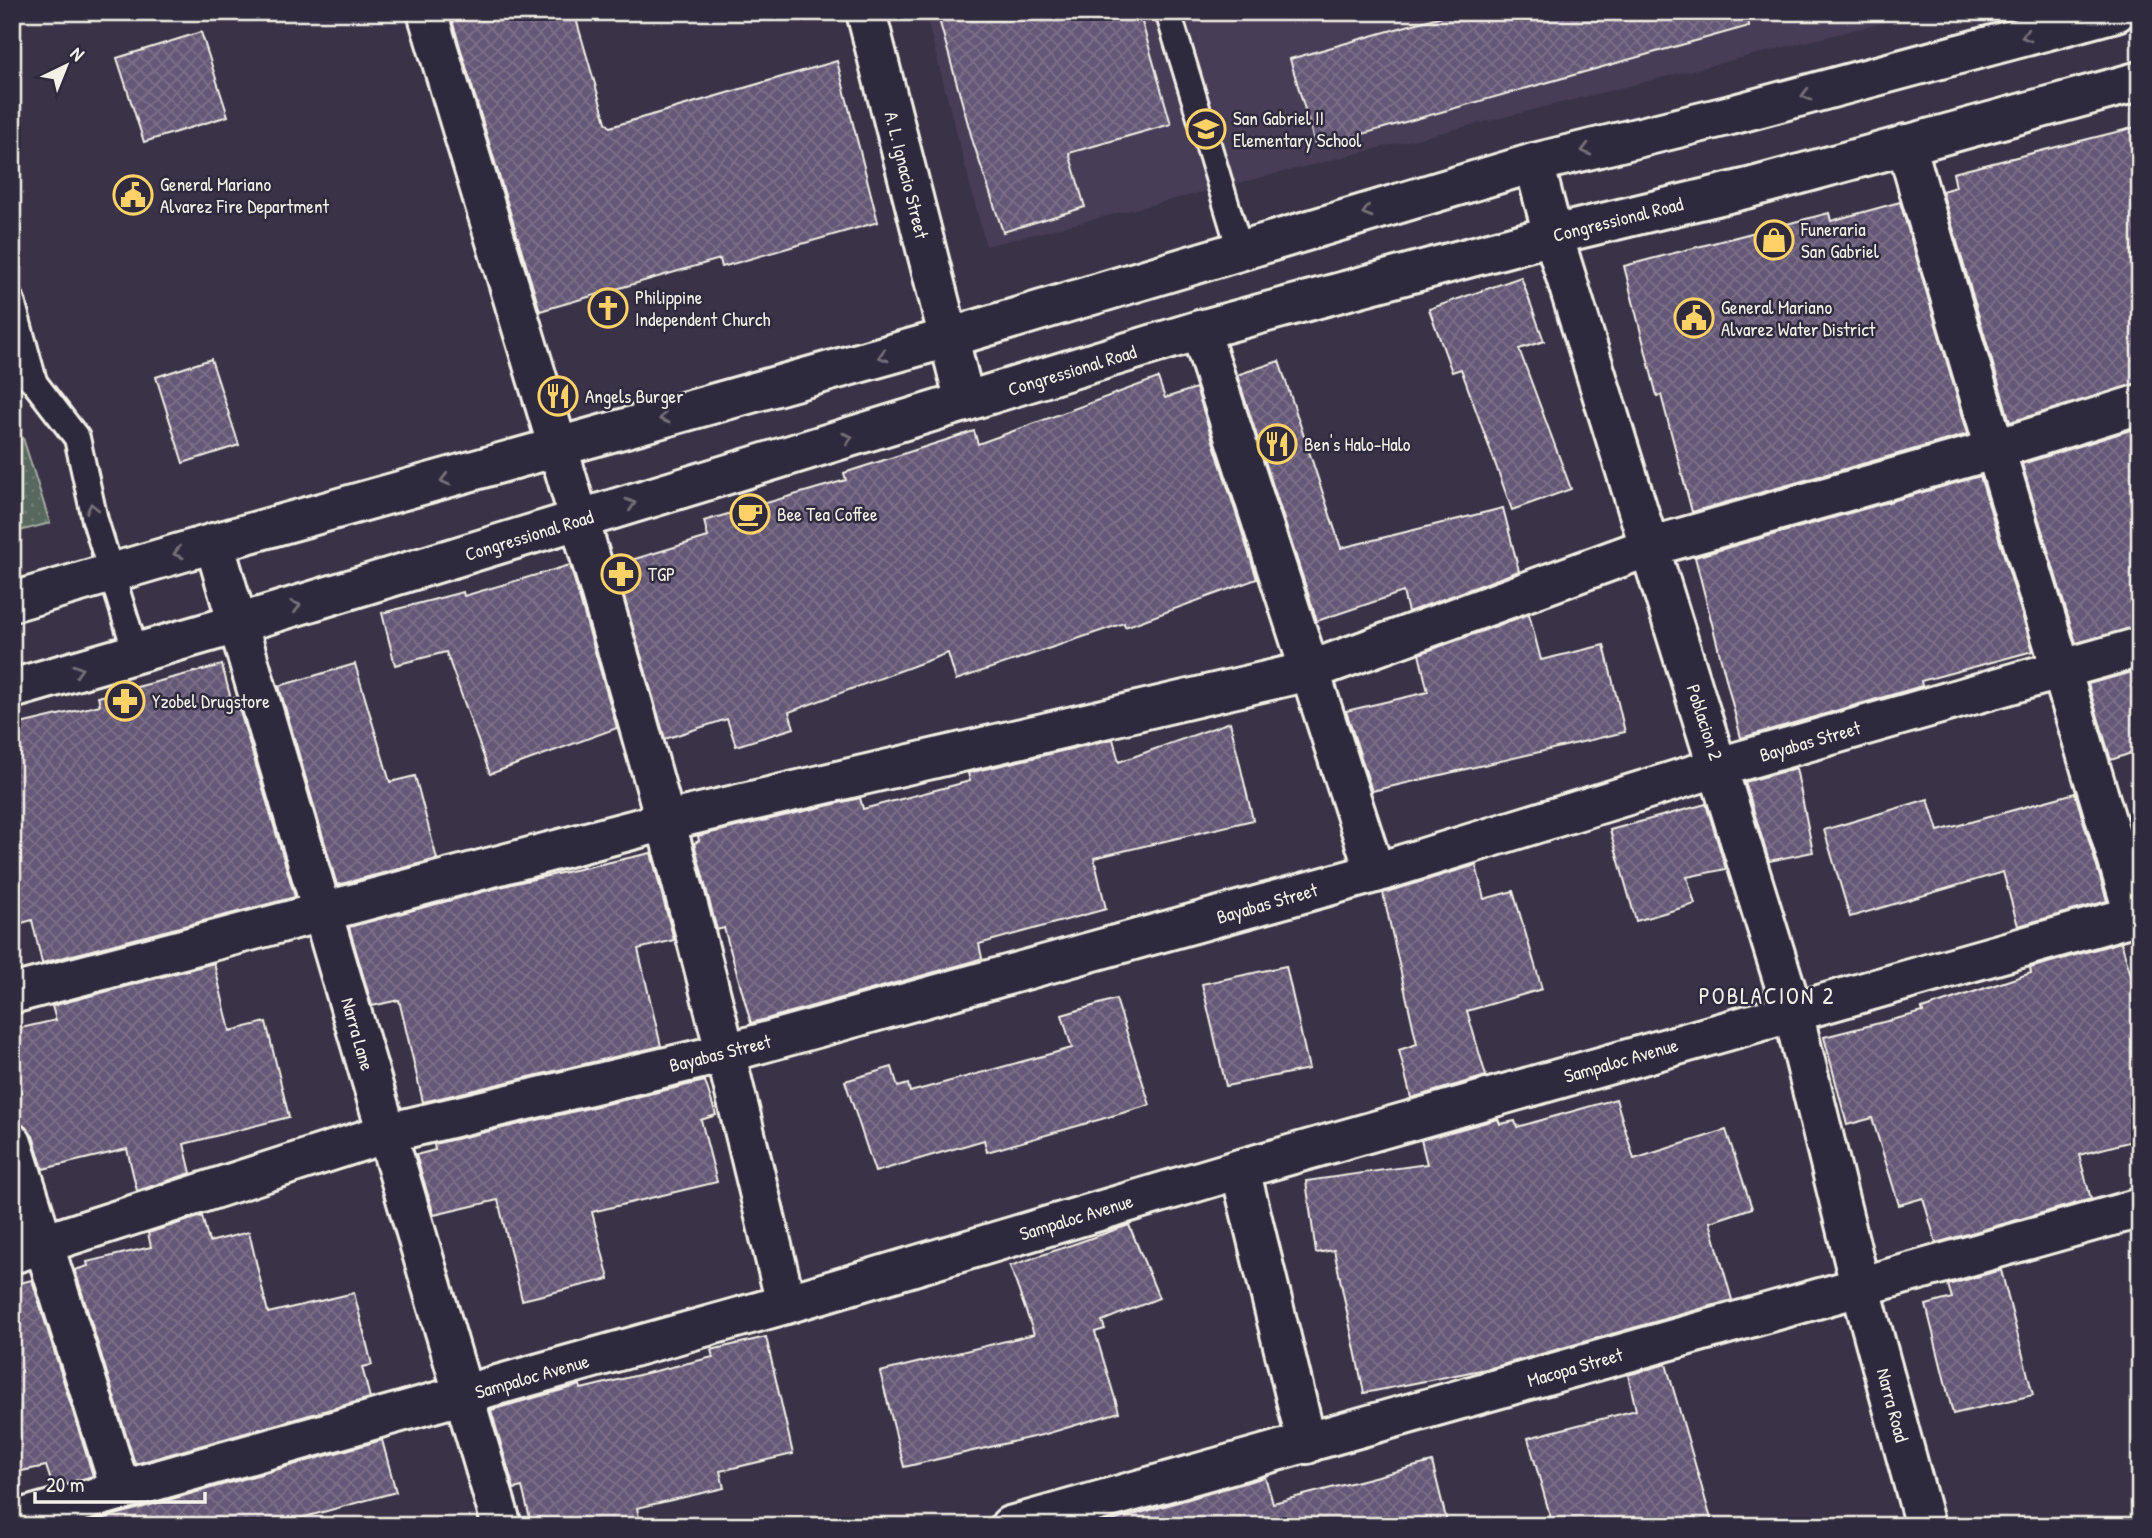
<svg xmlns="http://www.w3.org/2000/svg" width="2152" height="1538" font-family="'Patrick Hand',sans-serif">
<style>
.built{fill:#473e56}
.grass{fill:url(#grass-dots);stroke:#a6aca3;stroke-width:2}
.building{fill:url(#building-cross-hatch);stroke:#f4f1e8;stroke-width:2}
.lines{fill:none;stroke-linecap:round;stroke-linejoin:round}
.lane-casing{stroke:#f4f1e8;stroke-width:30}
.street-casing{stroke:#f4f1e8;stroke-width:44}
.secondary-casing{stroke:#f4f1e8;stroke-width:44}
.lane{stroke:#2f2a3d;stroke-width:24}
.street{stroke:#2f2a3d;stroke-width:38}
.secondary{stroke:#2f2a3d;stroke-width:38}
.oneway{stroke:#747079}
.labels{text-anchor:middle;stroke-width:5;stroke-linejoin:round;paint-order:stroke}
.poi-label{font-size:19px;fill:#f4f1e8;stroke:#2f2a3d;text-anchor:start}
.street-label{font-size:19px;fill:#f4f1e8;stroke:#2f2a3d}
.quarter-label{font-size:23px;letter-spacing:2px;fill:#f4f1e8;stroke:#2f2a3d}
</style>
<defs>
<pattern id="grass-dots" width="8" height="8" patternUnits="userSpaceOnUse" patternTransform="scale(1.75)"><rect width="8" height="8" fill="#58675e"/><path d="M2 2h.1M6 6h.1" fill="none" stroke="#717d75" stroke-width="1.8" stroke-linecap="round"/></pattern>
<pattern id="building-cross-hatch" width="8" height="8" patternUnits="userSpaceOnUse" patternTransform="scale(1.75)"><rect width="8" height="8" fill="#645875"/><path d="M0 0l8 8M0 8l8-8" fill="none" stroke="#7b7089"/></pattern>
</defs>
<rect width="100%" height="100%" fill="#3a3348"/>
<filter id="ink" filterUnits="userSpaceOnUse"><feTurbulence type="fractalNoise" baseFrequency=".0143" numOctaves="2"/><feDisplacementMap in="SourceGraphic" scale="14" xChannelSelector="R" yChannelSelector="G"/><feConvolveMatrix kernelMatrix="1 2 1 2 8 2 1 2 1" color-interpolation-filters="sRGB"/></filter>
<g filter="url(#ink)">
<!-- built -->
<path class="built" d="M925,12H1926L986,246Z"/>
<!-- grass -->
<path class="grass" d="M12,430L23,438L50,523L12,533Z"/>
<!-- building -->
<g class="building">
<path d="M466,12H574L606,122L610,127L837,61L878,222L722,267L720,259L540,311L451,17Z"/>
<path d="M937,12H1139L1171,124L1069,153L1085,207L1003,232L973,142Z"/>
<path d="M1456,12H1748L1749,26L1316,147L1290,59Z"/>
<path d="M201,32L228,116L144,142L117,58Z"/>
<path d="M2140,126V383L2010,422L1942,191L1956,187L1953,173Z"/>
<path d="M1900,202L1968,434L1692,512L1661,395L1657,396L1624,266L1829,213L1831,221Z"/>
<path d="M1521,277L1544,341L1519,349L1571,489L1512,510L1461,369L1452,372L1429,309Z"/>
<path d="M211,359L239,445L183,463L156,377Z"/>
<path d="M1279,361L1341,548L1503,508L1519,571L1408,612L1403,592L1317,621L1237,375Z"/>
<path d="M1158,378L1165,398L1196,388L1257,579L1125,627L1124,623L956,680L948,653L789,712L794,728L736,746L727,719L665,739L615,565L708,537L704,521L846,480L844,473L974,431L978,444Z"/>
<path d="M2140,427V626L2076,643L2022,464Z"/>
<path d="M1980,476L2033,651L1921,681L1922,686L1741,738L1695,557Z"/>
<path d="M570,565L617,728L490,774L446,652L395,665L382,613L463,592L464,596Z"/>
<path d="M1529,614L1541,660L1604,645L1625,732L1372,791L1346,711L1428,692L1419,654Z"/>
<path d="M355,664L390,782L415,776L437,859L337,885L279,686Z"/>
<path d="M222,665L231,699L236,698L295,897L42,963L32,920L12,926V726L100,705L98,697Z"/>
<path d="M2140,670V750L2111,760L2088,684Z"/>
<path d="M1230,722L1253,820L1094,858L1106,909L979,944L982,958L971,962L751,1023L724,928L717,930L694,843L699,841L698,836L860,798L863,809L970,781L968,773L1113,739L1119,762Z"/>
<path d="M1796,768L1813,852L1769,861L1745,782Z"/>
<path d="M2075,793L2107,901L2018,926L2003,872L1850,917L1824,830L1928,799L1938,831Z"/>
<path d="M1706,804L1726,869L1687,877L1695,904L1636,921L1610,830Z"/>
<path d="M651,853L674,940L638,949L661,1046L423,1102L399,1000L372,1006L349,927L516,883Z"/>
<path d="M1476,865L1484,899L1513,891L1542,989L1467,1011L1486,1076L1411,1098L1399,1050L1417,1044L1383,893Z"/>
<path d="M2121,942L2140,1005V1139L2079,1155L2091,1199L1936,1243L1923,1198L1899,1205L1872,1118L1847,1125L1824,1037L1923,1012L1922,1009L2031,973L2030,968Z"/>
<path d="M214,963L230,1031L266,1022L289,1117L184,1144L191,1173L137,1191L127,1149L43,1169L33,1136L19,1123L12,1095V1030L56,1020L52,1006Z"/>
<path d="M1286,966L1309,1069L1226,1086L1202,984Z"/>
<path d="M1116,999L1150,1105L987,1152L984,1140L875,1172L845,1081L892,1067L898,1087L908,1084L910,1092L1072,1048L1062,1015Z"/>
<path d="M705,1081L716,1115L701,1120L717,1182L592,1212L609,1279L522,1300L498,1200L434,1215L416,1155L435,1150L434,1144Z"/>
<path d="M1616,1099L1634,1159L1726,1130L1752,1208L1710,1222L1732,1300L1491,1368L1364,1393L1334,1250L1316,1253L1306,1181L1427,1164L1421,1140L1498,1119L1500,1124L1515,1121L1517,1127Z"/>
<path d="M202,1216L209,1242L249,1232L268,1313L354,1293L372,1365L362,1367L370,1398L135,1464L75,1270L88,1266L87,1262L151,1247L148,1233Z"/>
<path d="M1129,1225L1159,1298L1102,1321L1105,1329L1095,1332L1119,1412L1046,1434L904,1467L880,1372L1034,1334L1010,1266Z"/>
<path d="M2001,1270L2033,1395L1953,1414L1926,1305L1952,1298L1948,1285Z"/>
<path d="M32,1280L93,1476L53,1487L46,1466L12,1473V1285Z"/>
<path d="M766,1337L793,1454L720,1471L724,1488L637,1508L641,1526H532L522,1487L514,1489L491,1410L580,1385L581,1389L713,1357L711,1350Z"/>
<path d="M1666,1364L1713,1526H1553L1528,1438L1636,1410L1628,1375Z"/>
<path d="M382,1440L396,1492L272,1526H76Z"/>
<path d="M1432,1462L1448,1526H1095L1265,1477L1273,1503Z"/>
</g>
<g class="lines">
<!-- lane casing -->
<g class="lane-casing">
<g id="lane">
<path d="M1168,12L1240,250"/>
<path d="M12,301L34,381"/>
<path d="M12,361L34,382L77,438L95,520L136,653"/>
</g>
</g>
<!-- street casing -->
<g class="street-casing">
<g id="street">
<path d="M427,12C507,281 591,549 665,820C709,980 747,1142 786,1304"/>
<path d="M866,12L965,402"/>
<path d="M1906,144C1979,402 2059,658 2134,915"/>
<path d="M1534,163L1553,235L1793,1012L1860,1285L1925,1526"/>
<path d="M1200,330L1375,873"/>
<path d="M214,543L502,1526"/>
<path d="M12,994L666,821L1309,671L1649,547L1993,450L2140,404"/>
<path d="M12,1143L121,1491"/>
<path d="M1240,1169L1307,1444"/>
<path d="M12,1254L387,1133L726,1053L1375,873L1719,767L2140,647"/>
<path d="M12,1521L786,1304L1240,1169L2140,914"/>
<path d="M1010,1526L2140,1208"/>
</g>
</g>
<!-- secondary casing -->
<g class="secondary-casing">
<g id="secondary">
<path d="M12,602L214,543L948,338L1534,163L1731,115L2116,12"/>
<path d="M12,689L237,624L1200,330L1553,235L1749,188L2140,81"/>
</g>
</g>
<!-- lane -->
<use href="#lane" class="lane"/>
<!-- street -->
<use href="#street" class="street"/>
<!-- secondary -->
<use href="#secondary" class="secondary"/>
</g>
<!-- one-way arrows -->
<defs><path id="oneway-chevron" d="M-2-3.5L2.5 0L-2 3.5" fill="none" stroke-width="1.6" stroke-linecap="round" stroke-linejoin="round" transform="scale(1.75)"/></defs>
<g class="oneway">
<use href="#oneway-chevron" transform="translate(2026 36) rotate(165)"/>
<use href="#oneway-chevron" transform="translate(1806 95) rotate(165)"/>
<use href="#oneway-chevron" transform="translate(1586 150) rotate(166)"/>
<use href="#oneway-chevron" transform="translate(1367 212) rotate(163)"/>
<use href="#oneway-chevron" transform="translate(883 356) rotate(164)"/>
<use href="#oneway-chevron" transform="translate(664 418) rotate(164)"/>
<use href="#oneway-chevron" transform="translate(848 438) rotate(-17)"/>
<use href="#oneway-chevron" transform="translate(445 480) rotate(165)"/>
<use href="#oneway-chevron" transform="translate(631 504) rotate(-17)"/>
<use href="#oneway-chevron" transform="translate(92 508) rotate(-103)"/>
<use href="#oneway-chevron" transform="translate(178 553) rotate(163)"/>
<use href="#oneway-chevron" transform="translate(296 606) rotate(-17)"/>
<use href="#oneway-chevron" transform="translate(78 670) rotate(-16)"/>
</g>
</g>
<!-- icons -->
<defs>
<g id="school-ring" transform="scale(2.0125)"><circle r="9.5" fill="#2f2a3d" stroke="#ffd166" stroke-width="1.5"/><path d="M0-5L7-2L0 1L-7-2ZM-4 1L0 2.5L4 1V4Q0 6-4 4Z" fill="#ffd166"/></g>
<g id="civic-ring" transform="scale(2.0125)"><circle r="9.5" fill="#2f2a3d" stroke="#ffd166" stroke-width="1.5"/><path d="M-.6-6.5H3V-4.5H.6V-3L4-1V1h2V6H-6V1h2V-1L-.6-3ZM-1.2 2.5V6h2.4V2.5Z" fill="#ffd166"/></g>
<g id="shop-ring" transform="scale(2.0125)"><circle r="9.5" fill="#2f2a3d" stroke="#ffd166" stroke-width="1.5"/><path d="M-5-2.5h2.3a2.7 3.5 0 0 1 5.4 0H5L5.5 6h-11ZM-1.5-2.5h3a1.5 2.3 0 0 0-3 0Z" fill="#ffd166"/></g>
<g id="church-ring" transform="scale(2.0125)"><circle r="9.5" fill="#2f2a3d" stroke="#ffd166" stroke-width="1.5"/><path d="M-1.2-6h2.4v3.5h3.3v2.4h-3.3V6h-2.4V-.1h-3.3v-2.4h3.3Z" fill="#ffd166"/></g>
<g id="restaurant-ring" transform="scale(2.0125)"><circle r="9.5" fill="#2f2a3d" stroke="#ffd166" stroke-width="1.5"/><path d="M-5-6h1v4h1v-4h1v4h1v-4h1v5L-1.5 .5V6h-2V.5L-5-1ZM5-6V6H3V1.5H1.5Q1.5-4 5-6Z" fill="#ffd166"/></g>
<g id="cafe-ring" transform="scale(2.0125)"><circle r="9.5" fill="#2f2a3d" stroke="#ffd166" stroke-width="1.5"/><path d="M-5.5-4.5H6V0H3Q3 3.5 0 3.5H-2.5Q-5.5 3.5-5.5 0ZM3-3.2v2h1.7v-2ZM-6 4.5H4V6H-6Z" fill="#ffd166"/></g>
<g id="pharmacy-ring" transform="scale(2.0125)"><circle r="9.5" fill="#2f2a3d" stroke="#ffd166" stroke-width="1.5"/><path d="M-2-6h4v4h4v4h-4v4h-4v-4h-4v-4h4Z" fill="#ffd166"/></g>
</defs>
<g fill-rule="evenodd">
<use href="#school-ring" x="1206" y="129"/>
<use href="#civic-ring" x="133" y="195"/>
<use href="#shop-ring" x="1774" y="240"/>
<use href="#church-ring" x="608" y="308"/>
<use href="#civic-ring" x="1694" y="318"/>
<use href="#restaurant-ring" x="558" y="396"/>
<use href="#restaurant-ring" x="1277" y="444"/>
<use href="#cafe-ring" x="750" y="514"/>
<use href="#pharmacy-ring" x="621" y="574"/>
<use href="#pharmacy-ring" x="125" y="701"/>
</g>
<g class="labels">
<!-- poi labels -->
<g class="poi-label">
<text x="1233" y="125">San Gabriel II<tspan x="1233" dy="22">Elementary School</tspan></text>
<text x="160" y="191">General Mariano<tspan x="160" dy="22">Alvarez Fire Department</tspan></text>
<text x="1801" y="236">Funeraria<tspan x="1801" dy="22">San Gabriel</tspan></text>
<text x="635" y="304">Philippine<tspan x="635" dy="22">Independent Church</tspan></text>
<text x="1721" y="314">General Mariano<tspan x="1721" dy="22">Alvarez Water District</tspan></text>
<text x="585" y="403">Angels Burger</text>
<text x="1304" y="451">Ben's Halo-Halo</text>
<text x="777" y="521">Bee Tea Coffee</text>
<text x="648" y="581">TGP</text>
<text x="152" y="708">Yzobel Drugstore</text>
</g>
<!-- street labels -->
<g class="street-label">
<text transform="translate(907 175) rotate(76)" y="7">A. L. Ignacio Street</text>
<text transform="translate(1618 219) rotate(-14)" y="7">Congressional Road</text>
<text transform="translate(1072 370) rotate(-17)" y="7">Congressional Road</text>
<text transform="translate(529 535) rotate(-17)" y="7">Congressional Road</text>
<text transform="translate(1705 722) rotate(72)" y="7">Poblacion 2</text>
<text transform="translate(1810 741) rotate(-16)" y="7">Bayabas Street</text>
<text transform="translate(1267 903) rotate(-16)" y="7">Bayabas Street</text>
<text transform="translate(358 1034) rotate(74)" y="7">Narra Lane</text>
<text transform="translate(720 1053) rotate(-14)" y="7">Bayabas Street</text>
<text transform="translate(1621 1060) rotate(-16)" y="7">Sampaloc Avenue</text>
<text transform="translate(1076 1217) rotate(-17)" y="7">Sampaloc Avenue</text>
<text transform="translate(1575 1367) rotate(-16)" y="7">Macopa Street</text>
<text transform="translate(532 1376) rotate(-16)" y="7">Sampaloc Avenue</text>
<text transform="translate(1893 1405) rotate(75)" y="7">Narra Road</text>
</g>
<!-- quarter labels -->
<g class="quarter-label">
<text x="1767" y="1004">POBLACION 2</text>
</g>
</g>
<!-- margin -->
<rect width="2152" height="1538" fill="none" stroke="#2f2a3d" stroke-width="42"/>
<rect x="21" y="21" width="2110" height="1496" fill="none" stroke="#f4f1e8" stroke-width="2.5" filter="url(#ink)"/>
<!-- north arrow -->
<g transform="translate(66 66) rotate(43)" stroke="#2f2a3d" stroke-width="5" paint-order="stroke">
<path d="M0-5L12 26L0 18L-12 26Z" fill="#f4f1e8"/>
<text y="-10" font-size="19" font-weight="bold" text-anchor="middle" fill="#f4f1e8">N</text>
</g>
<!-- scale -->
<path d="M35 1492v10h170v-10" fill="none" stroke="#f4f1e8" stroke-width="3.5"/>
<text x="46" y="1492" font-size="21" fill="#f4f1e8" stroke="#2f2a3d" stroke-width="5" paint-order="stroke">20 m</text>
</svg>
